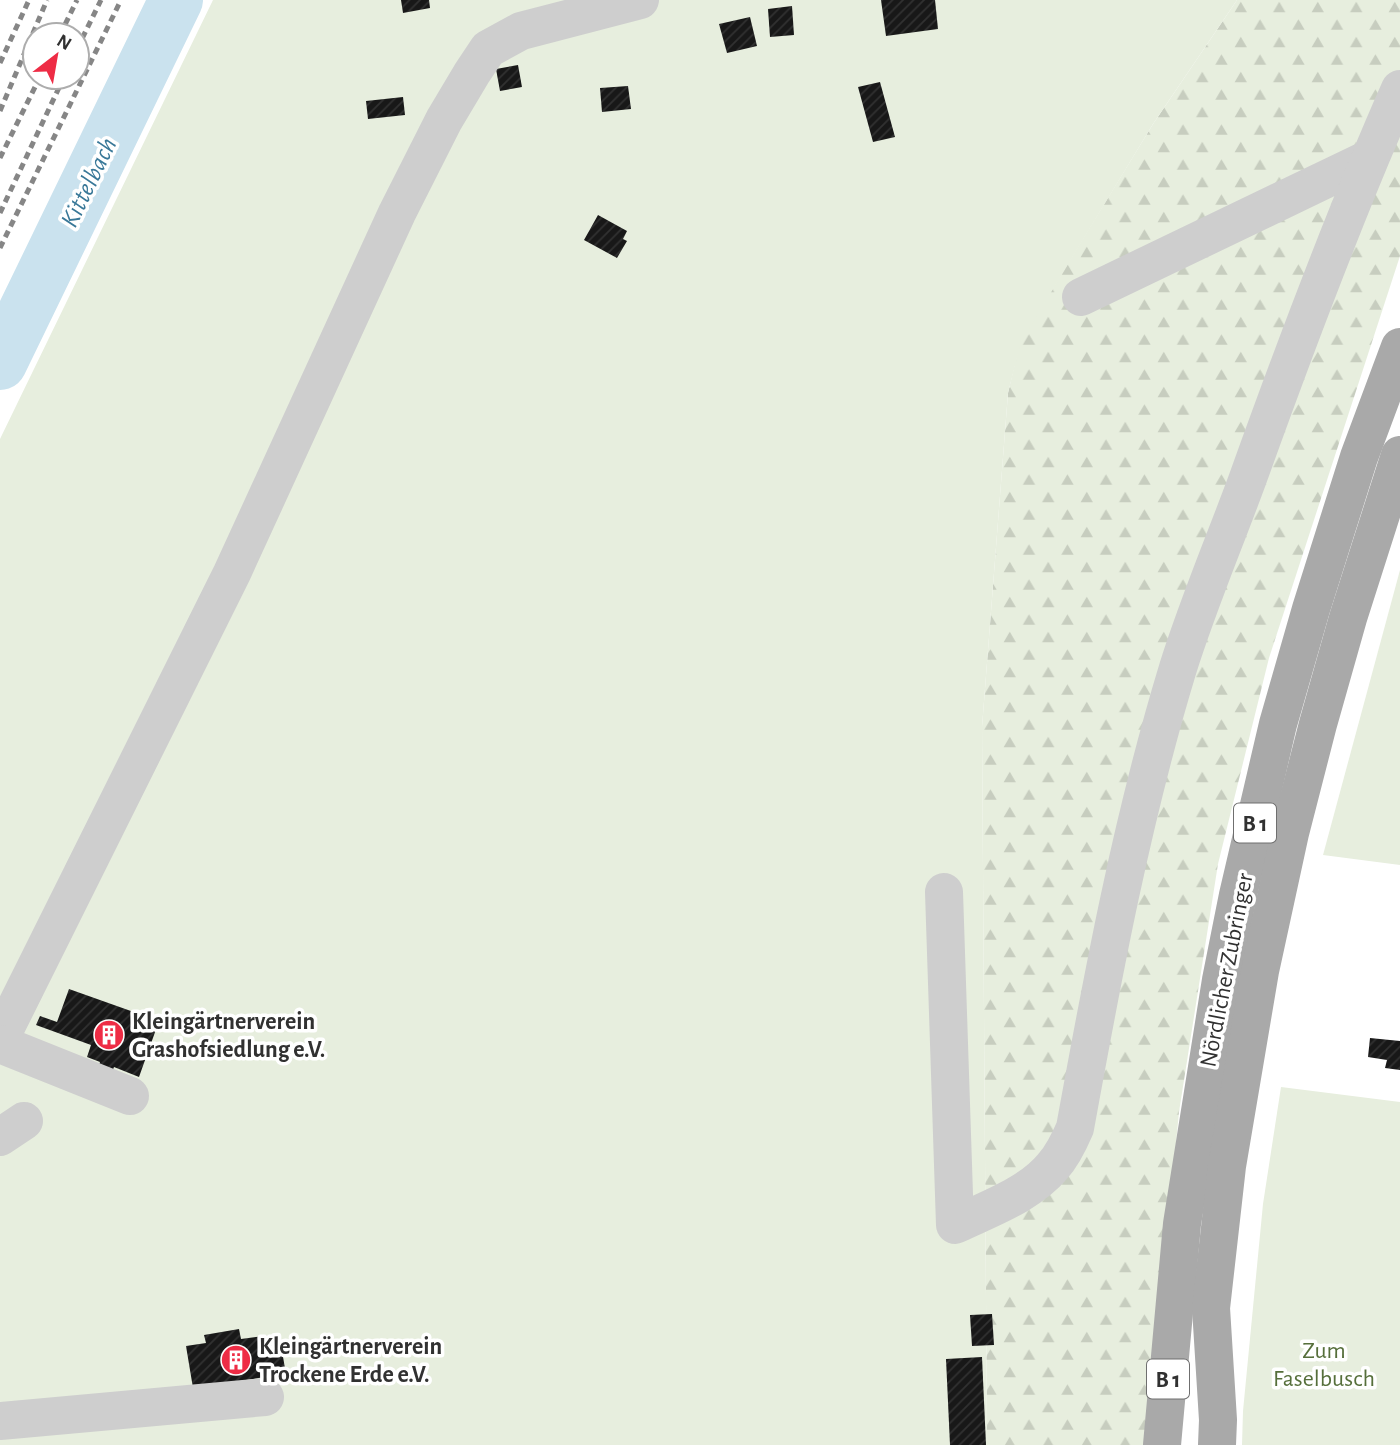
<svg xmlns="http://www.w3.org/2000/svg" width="1400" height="1445" font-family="'Alegreya Sans',sans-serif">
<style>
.forest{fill:url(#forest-firs)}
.garden{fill:#e7eede}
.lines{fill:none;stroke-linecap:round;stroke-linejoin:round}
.river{stroke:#cae2ee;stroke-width:54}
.building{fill:url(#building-hatch)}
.minor{stroke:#cecece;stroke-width:38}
.major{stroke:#a9a9a9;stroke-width:38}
.rail{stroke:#868686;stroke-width:5;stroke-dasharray:7 5;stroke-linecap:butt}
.labels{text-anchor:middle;stroke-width:7;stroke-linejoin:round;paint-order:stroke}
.shield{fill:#fff;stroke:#6f6f6f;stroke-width:2}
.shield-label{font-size:23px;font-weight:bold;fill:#313131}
.street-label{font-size:24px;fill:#313131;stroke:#fff}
.poi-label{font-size:24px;font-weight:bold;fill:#313131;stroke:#fff;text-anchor:start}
.park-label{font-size:24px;fill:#566f3b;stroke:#fff}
.water-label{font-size:26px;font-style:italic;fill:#397898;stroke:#fff}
</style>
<defs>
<pattern id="forest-firs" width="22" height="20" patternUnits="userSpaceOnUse" patternTransform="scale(1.75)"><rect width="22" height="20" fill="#e7eede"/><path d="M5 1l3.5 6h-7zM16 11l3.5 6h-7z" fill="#c7cdbf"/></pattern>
<pattern id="building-hatch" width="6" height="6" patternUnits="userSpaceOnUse" patternTransform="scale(1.75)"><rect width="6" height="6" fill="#181818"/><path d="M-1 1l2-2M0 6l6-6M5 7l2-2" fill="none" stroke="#313131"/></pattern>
</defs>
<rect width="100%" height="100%" fill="#fff"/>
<!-- forest -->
<path class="forest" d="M1237,0H1400V256L1269,658L1218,864L1179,1112L1147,1445H987L982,727L1008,393L1020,342L1153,124Z"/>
<!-- garden -->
<g class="garden">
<path d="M213,0H1237L1153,124L1021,342L1008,393L982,727L987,1445H0V439Z"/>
<path d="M1400,570V865L1323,855Z"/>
<path d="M1281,1087L1400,1102V1445H1242L1243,1411L1263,1204Z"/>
</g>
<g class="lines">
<!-- river -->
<path class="river" d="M0,363L176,0"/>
</g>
<!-- building -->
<g class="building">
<path d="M401,0H429L430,8L403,13Z"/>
<path d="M881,0H935L938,29L886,36Z"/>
<path d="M792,6L794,35L770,37L768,9Z"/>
<path d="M750,17L757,46L727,53L719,24Z"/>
<path d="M518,65L522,87L500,91L496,69Z"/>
<path d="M880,82L895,137L873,142L858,87Z"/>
<path d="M628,86L631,109L602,112L600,88Z"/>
<path d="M403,97L405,115L368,119L366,101Z"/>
<path d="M598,215L627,231L623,239L627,241L617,258L584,240Z"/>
<path d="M69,989L159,1021L139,1077L114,1067L112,1072L98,1068L100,1062L87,1057L91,1045L36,1025L40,1016L57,1022Z"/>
<path d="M1370,1038L1400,1041V1070L1385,1068L1387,1060L1368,1057Z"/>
<path d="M992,1314L994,1345L972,1346L970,1315Z"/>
<path d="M239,1329L241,1339L279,1334L286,1374L193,1388L186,1346L206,1343L204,1335Z"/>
<path d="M982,1357L986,1445H950L946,1359Z"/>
</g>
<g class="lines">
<!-- minor -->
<g class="minor">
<path d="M1081,297L1370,158"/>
<path d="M944,892L955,1225C988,1209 1029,1195 1053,1166C1063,1155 1069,1142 1075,1128C1103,974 1132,819 1178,668C1198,604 1225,541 1248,478C1295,347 1344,216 1400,89"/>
<path d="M0,1039L232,573L397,213L444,120L472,73L488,49L521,31L640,0"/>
<path d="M0,1044L130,1096"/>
<path d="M0,1137L24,1121"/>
<path d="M0,1421L265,1397"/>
</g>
<!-- major -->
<g class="major">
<path d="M1162,1445L1182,1224L1221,980L1238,895L1278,724L1311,609L1359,457L1400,347"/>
<path d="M1217,1445L1218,1420L1211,1308L1227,1166L1260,971L1290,833L1318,724L1348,618L1400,455"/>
</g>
<!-- rail -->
<g class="rail">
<path d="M60,35L77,0"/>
<path d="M77,49L101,0"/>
<path d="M0,63L29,0"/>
<path d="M0,111L47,0"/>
<path d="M0,158L40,77"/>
<path d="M0,213L64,77"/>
<path d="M0,248L121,0"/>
</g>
</g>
<!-- icons -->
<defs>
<g id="building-disc" transform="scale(1.575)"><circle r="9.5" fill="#ee2c45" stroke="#fff"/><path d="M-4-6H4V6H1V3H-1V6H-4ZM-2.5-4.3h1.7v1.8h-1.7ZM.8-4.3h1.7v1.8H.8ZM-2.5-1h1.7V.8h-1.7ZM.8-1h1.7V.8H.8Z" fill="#fff"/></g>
</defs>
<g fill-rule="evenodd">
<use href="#building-disc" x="109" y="1035"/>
<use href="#building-disc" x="236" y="1360"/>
</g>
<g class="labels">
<!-- shield labels -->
<g class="shield">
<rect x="1234" y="803.5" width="42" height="39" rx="5"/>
<rect x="1147" y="1359.5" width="42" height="39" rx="5"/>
</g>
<g class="shield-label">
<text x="1255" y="831">B 1</text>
<text x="1168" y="1387">B 1</text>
</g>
<!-- street labels -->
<g class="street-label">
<text transform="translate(1226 970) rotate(-79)" y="8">Nördlicher Zubringer</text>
</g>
<!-- poi labels -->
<g class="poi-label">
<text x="132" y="1029">Kleingärtnerverein<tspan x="132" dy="28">Grashofsiedlung e.V.</tspan></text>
<text x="259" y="1354">Kleingärtnerverein<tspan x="259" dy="28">Trockene Erde e.V.</tspan></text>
</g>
<!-- park labels -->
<g class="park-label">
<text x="1324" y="1358">Zum<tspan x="1324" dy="28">Faselbusch</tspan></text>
</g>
<!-- water labels -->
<g class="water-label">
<text transform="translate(88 182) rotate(-64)" y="9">Kittelbach</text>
</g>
</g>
<!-- north arrow -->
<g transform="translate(56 56) rotate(31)"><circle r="33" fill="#ffffff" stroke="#adadad" stroke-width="2"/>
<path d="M0-5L12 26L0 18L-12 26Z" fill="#ee2c45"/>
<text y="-10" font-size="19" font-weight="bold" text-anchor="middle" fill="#313131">N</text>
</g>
</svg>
